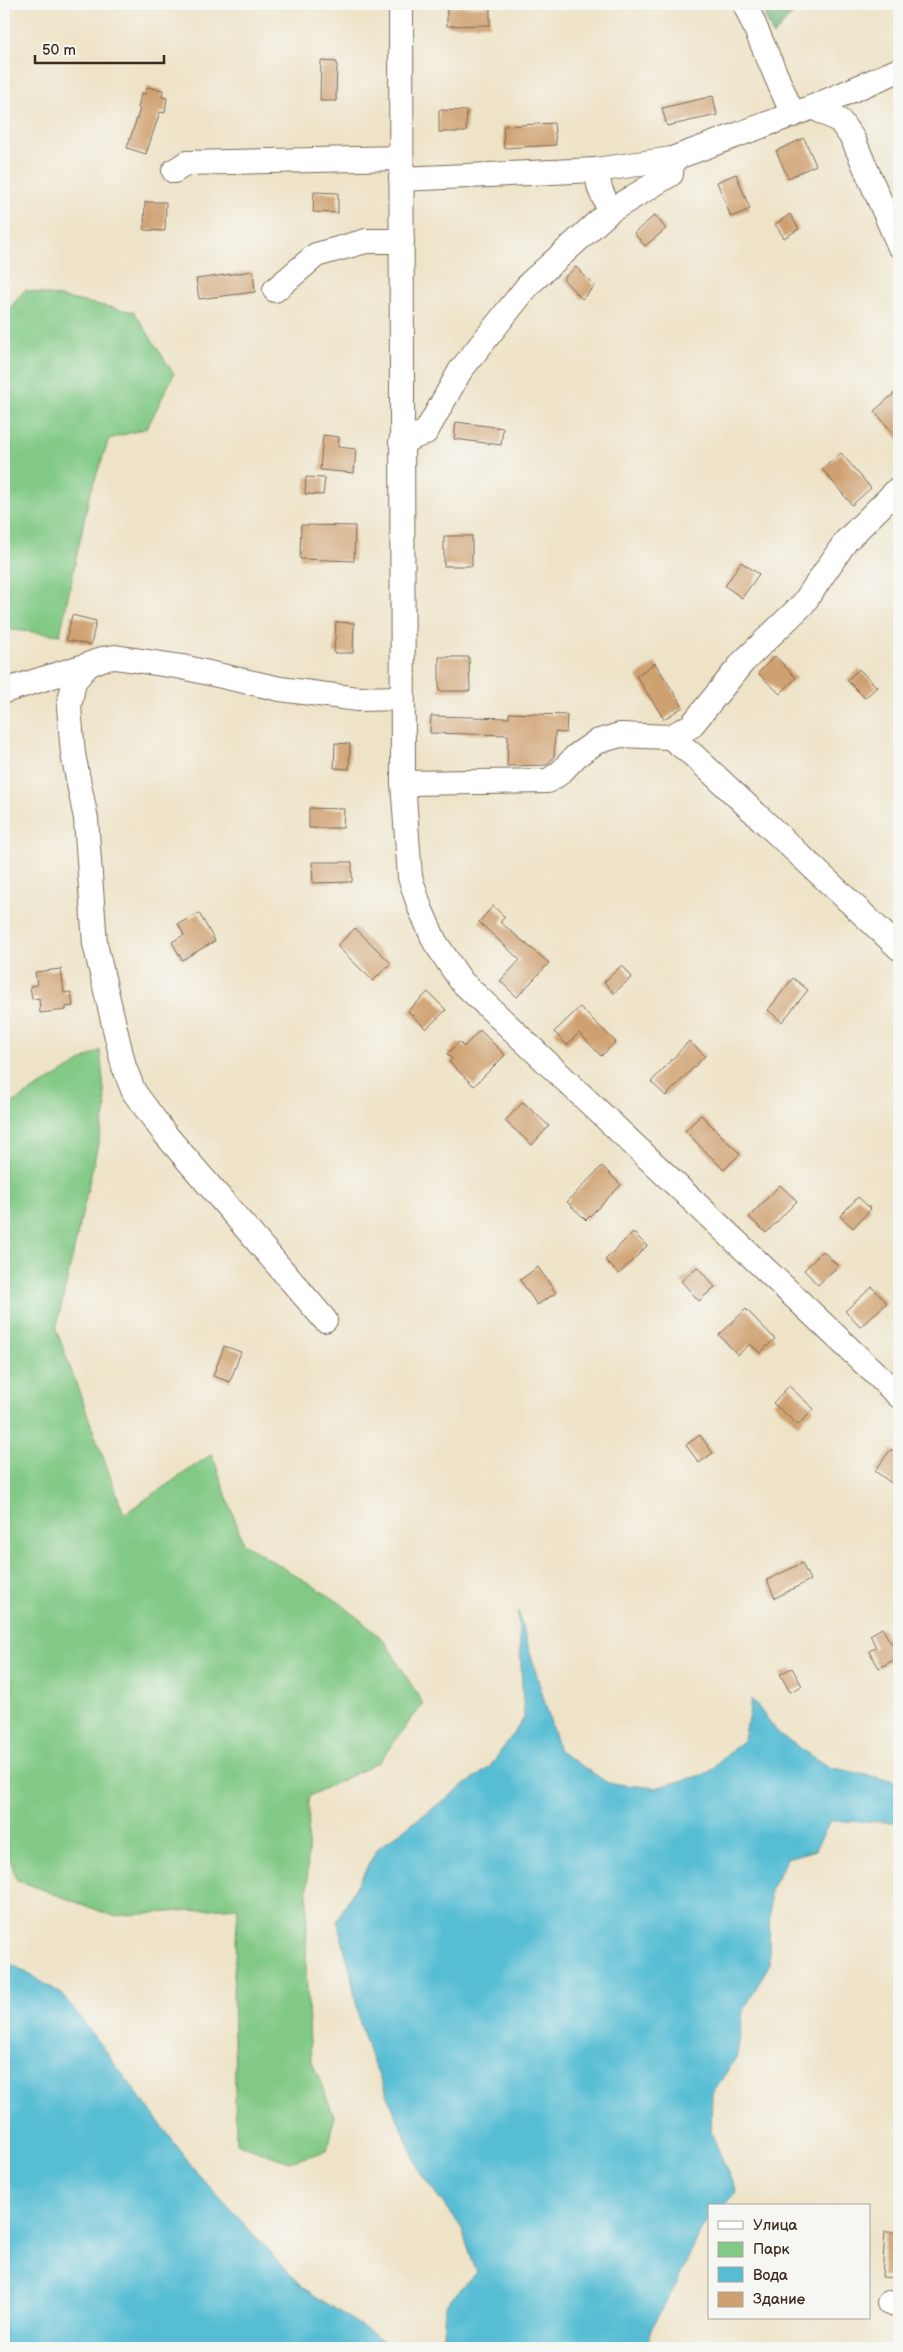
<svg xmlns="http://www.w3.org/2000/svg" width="903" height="2352" font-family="'Balsamiq Sans',sans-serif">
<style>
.green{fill:#81c985;stroke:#5e7a52}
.forest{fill:#68ad72;stroke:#526c48}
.water{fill:#56bdd4;stroke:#487479}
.building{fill:#cfa070}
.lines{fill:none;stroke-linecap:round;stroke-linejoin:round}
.minor-casing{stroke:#7a6b59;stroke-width:26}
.minor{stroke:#fff;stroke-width:24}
</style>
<rect width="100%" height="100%" fill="#f6f6f2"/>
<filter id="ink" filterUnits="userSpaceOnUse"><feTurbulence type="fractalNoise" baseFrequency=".02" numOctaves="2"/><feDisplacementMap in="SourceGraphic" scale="10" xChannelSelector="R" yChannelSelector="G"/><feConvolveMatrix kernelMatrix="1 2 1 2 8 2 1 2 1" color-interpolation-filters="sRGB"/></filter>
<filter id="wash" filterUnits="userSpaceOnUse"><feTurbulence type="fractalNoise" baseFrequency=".0096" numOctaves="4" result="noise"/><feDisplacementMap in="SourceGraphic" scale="20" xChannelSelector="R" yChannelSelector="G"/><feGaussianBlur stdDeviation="1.12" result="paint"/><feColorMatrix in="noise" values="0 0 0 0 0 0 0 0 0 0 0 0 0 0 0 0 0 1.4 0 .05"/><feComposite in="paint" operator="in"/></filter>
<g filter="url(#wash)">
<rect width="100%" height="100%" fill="#eee3c7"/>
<!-- green -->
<g class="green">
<path d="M25,290L134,312L174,374L147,428L109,439L89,497L60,635L4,629V315Z"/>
<path d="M100,1050L106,1109L56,1329L124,1514L212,1454L243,1543L339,1602L384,1640L423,1704L379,1762L309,1796L306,1969L311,2059L334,2116L327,2151L289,2162L236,2143L233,1991L238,1907L113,1916L17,1880L4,1842V1108Z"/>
</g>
<!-- forest -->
<path class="forest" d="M760,4H801L773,36Z"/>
<!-- water -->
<g class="water">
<path d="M518,1612L559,1751L608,1783L656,1788L708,1773L744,1739L752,1699L779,1734L829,1767L899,1782V1822L830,1821L815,1850L787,1858L770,1891L769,1965L743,2011L737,2056L712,2094L711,2132L736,2192L723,2206H709V2220L702,2228L677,2283L650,2331L649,2348H442L445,2306L476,2272L461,2227L421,2174L372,2060L360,2024L350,1970L337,1920L378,1848L490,1767L524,1718Z"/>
<path d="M4,1954L10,1963L62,1994L198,2174L302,2287L394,2348H4Z"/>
</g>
<g id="blocks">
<!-- building -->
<g class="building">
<path d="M490,6V25L447,26V7Z"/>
<path d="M321,61L337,62L336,101H320Z"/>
<path d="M147,87L163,90L162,97L167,98L165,113L160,112L146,154L127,148L140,109L138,108L141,93L145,94Z"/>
<path d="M713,96L717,115L667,126L662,108Z"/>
<path d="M439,110L467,111L466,132H439Z"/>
<path d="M554,123L556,145L504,148L503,126Z"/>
<path d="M804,138L816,165L788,178L776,151Z"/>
<path d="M736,174L750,209L731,217L717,182Z"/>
<path d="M314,192L338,193V213L313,212Z"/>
<path d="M145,202H166L165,231L144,230Z"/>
<path d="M790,214L799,229L784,238L775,224Z"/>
<path d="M655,215L666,229L645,246L634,233Z"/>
<path d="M576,267L595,286L582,299L563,279Z"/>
<path d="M253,271L255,292L199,299L196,279Z"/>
<path d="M899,389V440L874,411Z"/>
<path d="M456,422L503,428L501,445L454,439Z"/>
<path d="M323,435L339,437L338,447L356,449L354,473L320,470Z"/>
<path d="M841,453L871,488L852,505L822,469Z"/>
<path d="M306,477L325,478L323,495L305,494Z"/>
<path d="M301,525L355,526L354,561L300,559Z"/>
<rect x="444" y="536" width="28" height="30"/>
<path d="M741,562L759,574L742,598L725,586Z"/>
<path d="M72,615L96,621L91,645L66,640Z"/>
<path d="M336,622L354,623L353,653H334Z"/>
<path d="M775,656L796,678L780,694L758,673Z"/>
<path d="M439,657H469L470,691H439Z"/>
<path d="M655,663L683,707L664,719L636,676Z"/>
<path d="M859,669L877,687L865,698L847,680Z"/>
<path d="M509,713L567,715L566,733L555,732L554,757L547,765L507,766L508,735L430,733L431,716L509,718Z"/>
<path d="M335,743L350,744L349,769L334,768Z"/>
<path d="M309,808L344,809L343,828H309Z"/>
<path d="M312,862H352V882L313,883Z"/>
<path d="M493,906L505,917L500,922L549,963L517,997L500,981L520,960L479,922Z"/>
<path d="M199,913L215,941L182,960L172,942L184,935L178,924Z"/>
<path d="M355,928L391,963L373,981L337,946Z"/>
<path d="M622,965L632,977L614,993L604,982Z"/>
<path d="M61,969L64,993L71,992L73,1006L66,1007V1010L40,1013L39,998L32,999L30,986L37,985L35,972Z"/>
<path d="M793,978L808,990L782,1022L768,1010Z"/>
<path d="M428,992L446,1010L426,1029L408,1011Z"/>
<path d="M580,1007L616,1042L601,1056L579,1033L567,1045L554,1032Z"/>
<path d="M480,1030L505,1055L474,1086L449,1062L452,1059L447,1054L459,1042L464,1047Z"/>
<path d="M689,1041L705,1056L666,1096L651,1082Z"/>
<path d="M523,1102L549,1126L532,1145L505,1121Z"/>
<path d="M701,1115L740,1154L724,1170L685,1131Z"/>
<path d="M602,1166L621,1185L586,1220L567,1202Z"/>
<path d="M780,1185L797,1201L766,1233L749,1217Z"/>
<path d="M858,1197L871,1209L853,1228L840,1216Z"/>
<path d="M633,1232L647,1246L619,1274L605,1260Z"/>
<path d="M823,1251L838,1266L818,1285L804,1270Z"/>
<path d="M538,1267L556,1293L537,1305L520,1280Z"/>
<path d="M697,1267L715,1287L699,1301L681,1281Z"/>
<path d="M872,1287L887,1303L860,1327L845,1311Z"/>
<path d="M746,1309L775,1339L760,1353L750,1344L738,1355L719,1335Z"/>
<path d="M224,1346L241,1352L230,1382L213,1376Z"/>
<path d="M789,1386L814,1409L798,1425L773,1403Z"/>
<path d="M700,1435L713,1453L699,1463L686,1445Z"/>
<path d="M891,1449L899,1455V1489L875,1471Z"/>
<path d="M802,1563L810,1580L775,1598L767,1580Z"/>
<path d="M882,1628L891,1643L899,1639V1657L879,1668L869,1651L876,1647L870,1635Z"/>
<path d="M792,1668L802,1686L790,1692L780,1674Z"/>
<path d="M885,2232H899V2278L882,2277Z"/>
</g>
</g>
</g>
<g filter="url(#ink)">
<use href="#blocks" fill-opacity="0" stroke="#7a6b59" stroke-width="1"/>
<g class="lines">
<!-- minor casing -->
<g class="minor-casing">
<g id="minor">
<path d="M401,4L403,783L410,877L420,908L435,942L461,981L899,1396"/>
<path d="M745,4L793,115"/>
<path d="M813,107L840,121L853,139L899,245"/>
<path d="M596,170L600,189L610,211"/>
<path d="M174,171L187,163L400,158"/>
<path d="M401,179L596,170L672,159L813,107L899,70"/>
<path d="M275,290L316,255L366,241H402"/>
<path d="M401,442L426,432L460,371L530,283L610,211L671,174L672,159"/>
<path d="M88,665L74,681L69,707L73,754L86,819L95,944L124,1067L134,1092L165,1134L325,1320"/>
<path d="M4,691L88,665L102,659L115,657L182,667L280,689L358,699L401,698"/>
<path d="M670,737L691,726L743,662L803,604L846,541L899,488"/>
<path d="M403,783L548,781L560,773L576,756L596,742L620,735L670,737L693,755L899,948"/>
<path d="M889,2303L899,2306"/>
</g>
</g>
<!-- minor -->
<use href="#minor" class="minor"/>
</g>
</g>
<!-- margin -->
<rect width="903" height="2352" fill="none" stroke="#f6f6f2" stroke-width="20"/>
<!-- legend -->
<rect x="708" y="2204" width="162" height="115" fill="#f6f6f2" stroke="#aba49d"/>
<rect x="718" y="2221" width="25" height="8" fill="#ffffff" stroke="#aba49d"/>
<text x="753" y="2230" font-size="15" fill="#3b2a1e">Улица</text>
<rect x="718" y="2242" width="25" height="15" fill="#81c985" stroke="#aba49d"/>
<text x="753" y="2254" font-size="15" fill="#3b2a1e">Парк</text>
<rect x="718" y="2267" width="25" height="15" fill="#56bdd4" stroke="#aba49d"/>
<text x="753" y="2280" font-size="15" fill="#3b2a1e">Вода</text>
<rect x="718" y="2292" width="25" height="15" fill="#cfa070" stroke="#aba49d"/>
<text x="753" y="2304" font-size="15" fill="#3b2a1e">Здание</text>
<!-- scale -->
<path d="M35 55v8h129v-8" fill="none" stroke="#3b2a1e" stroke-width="2.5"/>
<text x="42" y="55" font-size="15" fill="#3b2a1e" stroke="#f6f6f2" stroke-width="4" paint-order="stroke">50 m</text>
</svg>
